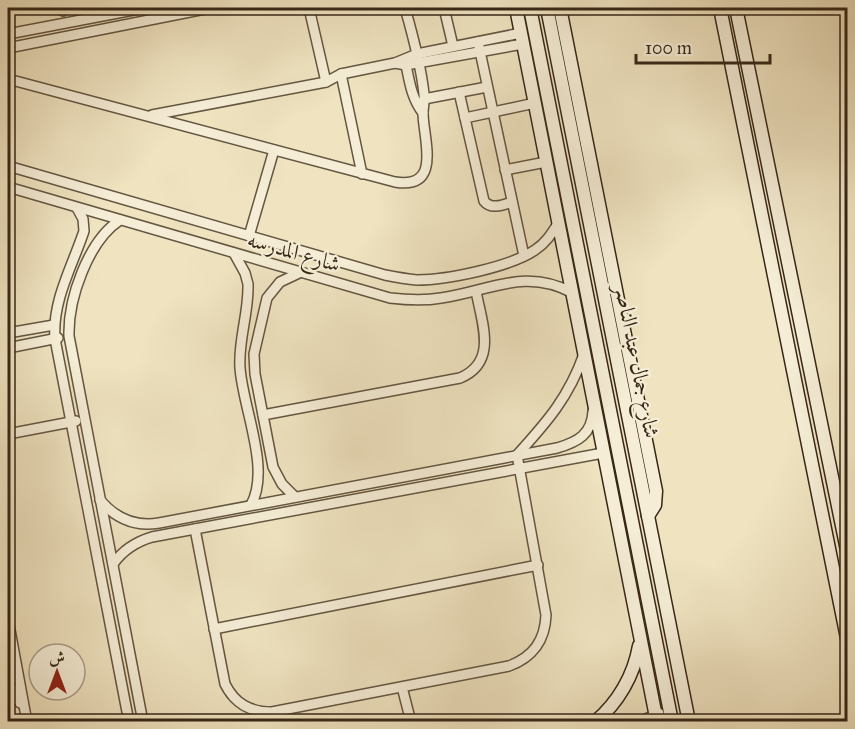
<svg xmlns="http://www.w3.org/2000/svg" width="855" height="729" font-family="'IM FELL Great Primer',Amiri,serif">
<style>
.lines{fill:none;stroke-linecap:round;stroke-linejoin:round}
.street-casing{stroke:#645641;stroke-width:12}
.secondary-casing{stroke:#362717;stroke-width:15}
.street{stroke:#f5edd6;stroke-width:9}
.secondary{stroke:#f5edd6;stroke-width:12}
.labels{text-anchor:middle;stroke-width:4.5;stroke-linejoin:round;paint-order:stroke}
.street-label{font-size:22px;fill:#362717;stroke:#f5edd6}
</style>
<rect width="100%" height="100%" fill="#efe3c0"/>
<filter id="stains"><feTurbulence type="fractalNoise" baseFrequency=".00333" numOctaves="4"/><feColorMatrix values="0 0 0 0 .2 0 0 0 0 .09 0 0 0 0 .02 0 0 0 .5 -.17"/></filter>
<radialGradient id="worn" r=".72"><stop offset=".6" stop-color="#630" stop-opacity="0"/><stop offset="1" stop-color="#630" stop-opacity=".3"/></radialGradient>
<g class="lines">
<!-- street casing -->
<g class="street-casing">
<g id="street">
<path d="M62,8L63,11"/>
<path d="M309,8L326,82"/>
<path d="M444,8L453,46"/>
<path d="M8,34L144,8"/>
<path d="M478,42L524,256"/>
<path d="M8,48L210,8"/>
<path d="M405,60C409,79 411,98 423,113"/>
<path d="M395,63L406,65L523,44"/>
<path d="M341,74L362,174"/>
<path d="M8,79L395,182C443,190 423,138 423,113C423,107 425,101 424,94C421,65 413,36 405,8"/>
<path d="M459,92L484,201C491,210 503,205 512,202"/>
<path d="M424,99L487,87"/>
<path d="M152,115L326,82L341,74L395,63L417,54L521,33"/>
<path d="M465,118L535,103"/>
<path d="M8,166L385,275C395,277 406,279 417,280C447,280 510,267 535,250C546,243 552,233 559,222"/>
<path d="M505,170L546,162"/>
<path d="M8,187L390,298C407,300 424,301 441,298C490,291 525,267 573,293"/>
<path d="M77,208L83,219L84,231C72,267 52,301 55,339L129,722"/>
<path d="M120,220C88,241 68,299 69,336L143,722"/>
<path d="M249,236L274,150"/>
<path d="M234,253L245,273L248,284C249,313 238,340 240,368C243,409 271,469 251,505"/>
<path d="M8,333L54,325"/>
<path d="M8,348L58,338"/>
<path d="M263,415L460,378C498,362 482,324 476,291"/>
<path d="M8,434L76,421"/>
<path d="M295,497L282,484L273,467L255,374L254,354L267,298L280,282L299,273"/>
<path d="M100,500C116,519 135,527 159,523L557,448C578,442 592,434 593,411"/>
<path d="M195,529L225,684C235,704 250,712 272,712L509,666C533,657 545,641 546,615L517,455C547,422 569,397 584,354"/>
<path d="M113,564C123,550 135,542 152,537L603,453"/>
<path d="M8,619L27,722"/>
<path d="M214,629L538,565"/>
<path d="M8,681L20,703"/>
<path d="M402,687L411,722"/>
<path d="M639,722L659,713"/>
</g>
</g>
<!-- secondary casing -->
<g class="secondary-casing">
<g id="secondary">
<path d="M516,8L657,722"/>
<path d="M530,8L672,722"/>
<path d="M547,8L689,722"/>
<path d="M560,8L656,491L655,505L648,516"/>
<path d="M720,8L848,643"/>
<path d="M736,8L848,555"/>
<path d="M595,722C618,703 634,675 639,646"/>
</g>
</g>
<!-- street -->
<use href="#street" class="street"/>
<!-- secondary -->
<use href="#secondary" class="secondary"/>
</g>
<g class="labels">
<!-- street labels -->
<g class="street-label">
<text transform="translate(294 251) rotate(16)" y="8">شارع المدرسه</text>
<text transform="translate(638 361) rotate(79)" y="8">شارع جمال عبد الناصر</text>
</g>
</g>
<!-- margin -->
<rect width="855" height="729" fill="none" stroke="#efe3c0" stroke-width="30"/>
<rect x="9" y="9" width="837" height="711" fill="none" stroke="#362717" stroke-width="3"/>
<rect x="15" y="15" width="825" height="699" fill="none" stroke="#362717" stroke-width="1.5"/>
<!-- north arrow -->
<g transform="translate(57 672)"><circle r="28" fill="#f5edd6" stroke="#a99e8a" stroke-width="1.5"/>
<path d="M0-4.5L10 22L0 15L-10 22Z" fill="#8f2418"/>
<text y="-9" font-size="16" font-weight="bold" text-anchor="middle" fill="#362717">ش</text>
</g>
<!-- scale -->
<path d="M636 54v9h134v-9" fill="none" stroke="#362717" stroke-width="3"/>
<text x="645" y="54" font-size="18" fill="#362717" stroke="#f5edd6" stroke-width="4.5" paint-order="stroke">100 m</text>
<rect width="100%" height="100%" filter="url(#stains)"/>
<rect width="100%" height="100%" fill="url(#worn)"/>
</svg>
